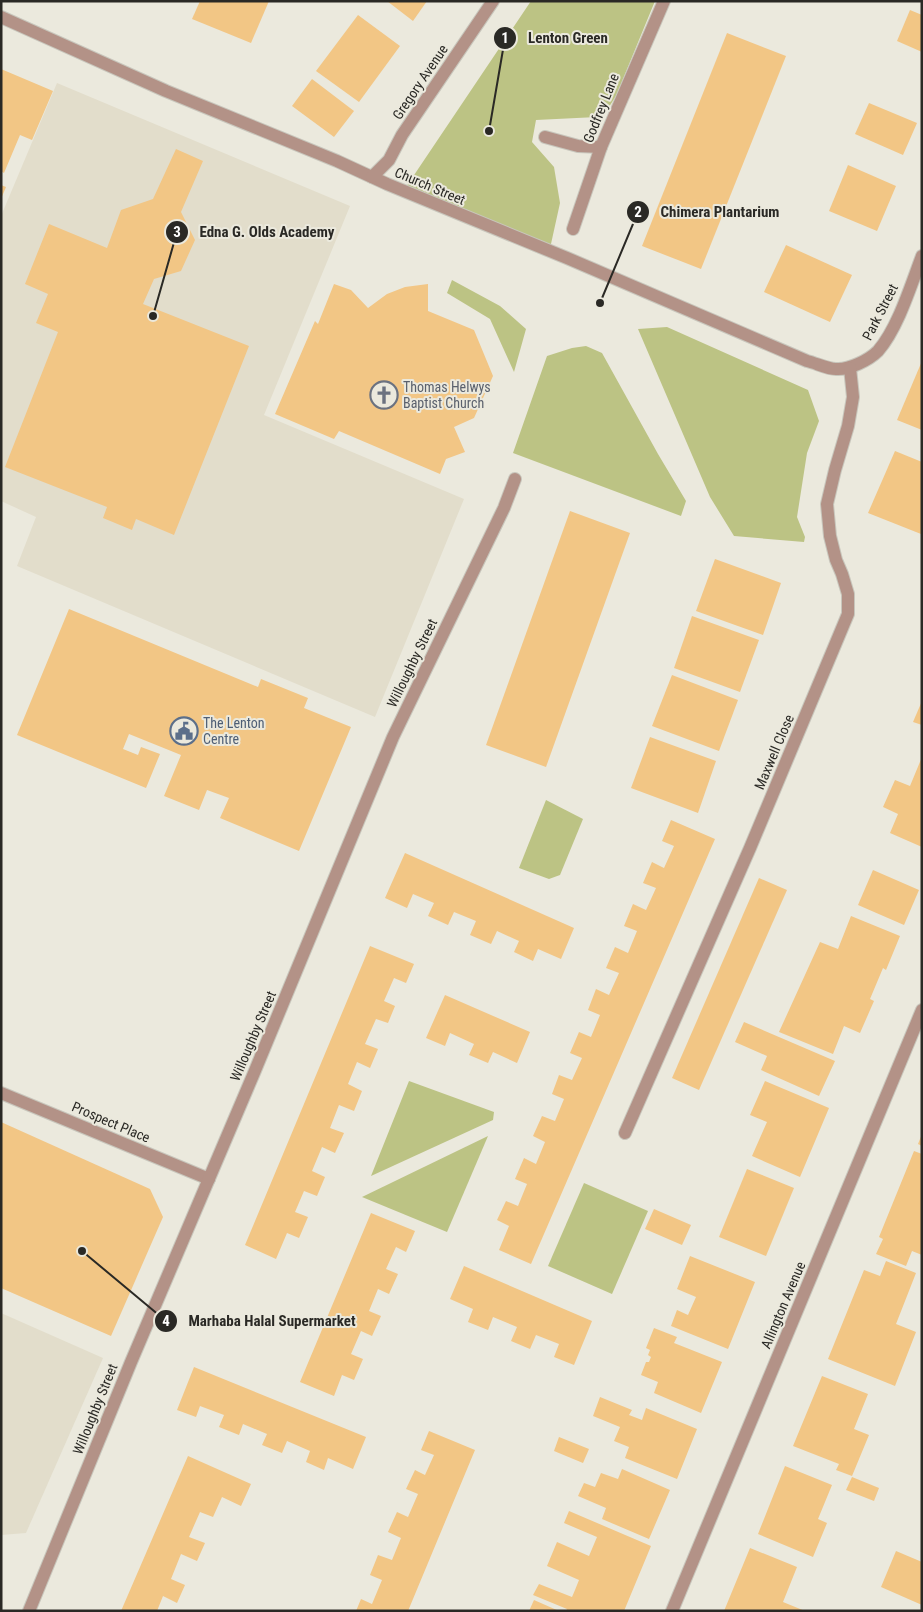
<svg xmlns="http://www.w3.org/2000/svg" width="923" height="1612" font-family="'Roboto Condensed',sans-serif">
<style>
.built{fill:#e2ddcb}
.green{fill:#bcc384}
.building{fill:#f2c685}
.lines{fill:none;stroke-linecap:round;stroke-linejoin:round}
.street-casing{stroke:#c8c6bc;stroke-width:14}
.street{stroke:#b39287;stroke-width:12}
.labels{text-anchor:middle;stroke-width:4;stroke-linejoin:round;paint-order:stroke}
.street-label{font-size:14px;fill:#2a2925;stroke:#ebe9dd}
.worship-label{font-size:14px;fill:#5b616d;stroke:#ebe9dd;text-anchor:start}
.service-label{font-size:14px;fill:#4e5e75;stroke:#ebe9dd;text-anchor:start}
.leader{fill:none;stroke:#2a2925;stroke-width:2}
.callout-dot{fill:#2a2925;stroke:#ebe9dd;stroke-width:2}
.mark-label{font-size:15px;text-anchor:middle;font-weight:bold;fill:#fff}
.callout-label{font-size:15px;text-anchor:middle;font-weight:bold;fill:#2a2925;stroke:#ebe9dd;stroke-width:4;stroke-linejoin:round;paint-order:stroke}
</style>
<rect width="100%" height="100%" fill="#ebe9dd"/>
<!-- built -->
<g class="built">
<path d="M57,83L350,206L264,415L464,499L375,717L17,566L36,517L1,501V216Z"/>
<path d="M1,1313L103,1358L26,1533L1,1535Z"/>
</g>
<!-- green -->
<g class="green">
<path d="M531,1H655L616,96L607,110L597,117L536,120L532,142L554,167L560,203L549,253L406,187Z"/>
<path d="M452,280L500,306L526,329L514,372L490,319L447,293Z"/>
<path d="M667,327L808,390L819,421L807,453L797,517L805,537L804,542L734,536L710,497L638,329Z"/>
<path d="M586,346L602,353L658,454L686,501L681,516L513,453L547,356L572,348Z"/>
<path d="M546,800L583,819L560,875L549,879L519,868Z"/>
<path d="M409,1081L494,1112L493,1120L371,1176Z"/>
<path d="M488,1136L447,1232L362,1197Z"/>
<path d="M584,1183L648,1211L612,1294L548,1266Z"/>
</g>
<!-- building -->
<g class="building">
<path d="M200,1H269L251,43L192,19Z"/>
<path d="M387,1H427L413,21Z"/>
<path d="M910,10L922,15V52L897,41Z"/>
<path d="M358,15L400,46L359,102L316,71Z"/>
<path d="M727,33L786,56L701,269L642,246Z"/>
<path d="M1,69L53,91L32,140L20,135L4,173L1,171Z"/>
<path d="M312,79L354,111L334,137L292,106Z"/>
<path d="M869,103L917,123L903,155L855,134Z"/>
<path d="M176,149L203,161L181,212L195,240L181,271L154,279L143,304L249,346L174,535L136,519L132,530L103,518L107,507L5,467L58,332L36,323L48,294L25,284L49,224L107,248L121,210L153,199Z"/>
<path d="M848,165L896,186L877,231L829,211Z"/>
<path d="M1,185L6,187L1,199Z"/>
<path d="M786,245L852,275L830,322L764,292Z"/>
<path d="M334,284L351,290L368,308L387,294L405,287L428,284V311L474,330L493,376L474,418L454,427L465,452L446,459L440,474L339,431L334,439L275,414L315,321L318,324Z"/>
<path d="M922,361V430L897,420Z"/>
<path d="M895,451L922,462L921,534L868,513Z"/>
<path d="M570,511L630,533L546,767L486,745Z"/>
<path d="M715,559L781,583L763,635L696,611Z"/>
<path d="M69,609L258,687L261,679L308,698L304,708L351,727L299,851L220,818L229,798L207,790L199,810L164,796L181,755L129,734L123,749L138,755L141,747L160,754L146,788L17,735Z"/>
<path d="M692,616L759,640L740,692L674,668Z"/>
<path d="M672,675L738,700L719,751L652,726Z"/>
<path d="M922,701V725L913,722Z"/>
<path d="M650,737L716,761L698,813L631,788Z"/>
<path d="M922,757V847L890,833L898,814L883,807L895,780L910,786Z"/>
<path d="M671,820L715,839L531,1264L499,1250L509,1226L497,1220L506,1201L518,1206L527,1184L515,1179L524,1158L536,1164L545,1142L533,1136L542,1116L555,1121L564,1099L552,1094L559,1075L572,1080L582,1058L570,1053L579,1032L591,1037L600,1015L588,1010L596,989L609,995L619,973L606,968L615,947L628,953L637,931L624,926L633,904L646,910L656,888L643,883L652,862L664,868L674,846L662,841Z"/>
<path d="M405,853L574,928L561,959L538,949L533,961L514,952L519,941L497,931L491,944L470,935L476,921L454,912L448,925L428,916L434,903L413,894L407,908L385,898Z"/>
<path d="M873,870L919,890L904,925L858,905Z"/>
<path d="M759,878L787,890L699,1090L672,1078Z"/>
<path d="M851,916L900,936L886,970L883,968L870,999L874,1001L860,1033L844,1026L833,1054L779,1032L820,942L838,949Z"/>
<path d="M370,946L414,964L406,983L394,978L384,1001L395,1006L388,1023L376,1019L365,1044L378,1049L370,1068L357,1062L348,1084L362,1091L354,1111L339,1105L330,1128L344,1133L335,1153L322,1147L312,1171L325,1177L317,1196L304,1191L295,1212L308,1217L299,1238L287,1233L276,1259L245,1245Z"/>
<path d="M445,995L530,1032L517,1063L493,1052L488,1063L469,1055L474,1044L450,1033L445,1046L426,1038Z"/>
<path d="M744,1022L835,1061L819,1096L761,1070L767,1056L735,1042Z"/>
<path d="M765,1081L829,1108L800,1177L752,1156L767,1122L750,1115Z"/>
<path d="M1,1122L150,1189L163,1217L111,1336L1,1288Z"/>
<path d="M922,1134V1146L918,1144Z"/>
<path d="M914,1151L922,1154V1255L912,1251L906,1266L876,1254L883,1239L879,1237Z"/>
<path d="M747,1169L794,1188L766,1256L719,1237Z"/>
<path d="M654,1209L691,1225L682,1245L645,1229Z"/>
<path d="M371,1213L415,1231L406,1252L396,1247L386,1269L398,1274L389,1294L378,1289L369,1311L381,1316L372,1336L361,1331L351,1354L363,1359L354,1380L342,1375L334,1396L300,1382Z"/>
<path d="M690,1256L755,1282L728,1349L671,1326L677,1310L688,1315L696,1297L677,1289Z"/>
<path d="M886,1261L916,1273L896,1324L916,1332L895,1386L828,1359L864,1270L880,1276Z"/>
<path d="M464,1266L592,1321L574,1365L554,1357L559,1344L536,1335L530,1349L511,1341L517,1327L493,1317L488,1330L468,1322L473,1309L450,1299Z"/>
<path d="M654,1328L677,1337L674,1343L722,1362L701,1413L654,1393L658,1382L641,1375L646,1362H649L651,1357L648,1355L650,1350L646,1348Z"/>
<path d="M194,1367L366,1437L353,1469L328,1458L324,1470L306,1462L310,1451L287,1441L282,1453L262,1445L267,1434L243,1424L239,1435L219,1427L224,1415L200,1406L196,1417L177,1410Z"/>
<path d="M822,1376L868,1394L854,1429L869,1435L852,1476L836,1470L839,1464L793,1446Z"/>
<path d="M600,1397L632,1410L629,1415L642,1420L646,1408L697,1429L677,1479L625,1458L629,1447L614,1441L620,1427L593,1416Z"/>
<path d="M429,1431L475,1450L408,1611H356L361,1599L372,1604L382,1580L370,1575L378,1555L392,1560L401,1538L388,1532L397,1512L408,1517L418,1494L406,1489L415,1470L425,1475L434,1455L421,1450Z"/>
<path d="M559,1437L589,1449L583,1463L554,1451Z"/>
<path d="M188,1456L251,1484L241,1506L222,1497L213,1517L200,1512L189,1537L205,1543L197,1561L181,1554L171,1579L185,1585L177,1603L163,1596L157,1611H121Z"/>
<path d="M785,1466L832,1485L818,1519L827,1523L813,1557L758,1534Z"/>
<path d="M622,1469L670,1490L649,1539L602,1519L606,1508L578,1496L584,1483L595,1487L601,1473L618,1479Z"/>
<path d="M852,1477L879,1488L874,1501L846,1490Z"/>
<path d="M569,1511L651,1546L624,1611H566L567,1609L533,1595L539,1584L572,1597L575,1590L579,1580L547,1566L557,1542L589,1556L597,1537L564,1523Z"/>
<path d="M750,1548L797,1567L783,1602L805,1611H724Z"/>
<path d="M896,1551L922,1562V1605L881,1587Z"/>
<path d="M534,1600L559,1611H529Z"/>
</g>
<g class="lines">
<!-- street casing -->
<g class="street-casing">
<g id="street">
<path d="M1,17L166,91L337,161L387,184L567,258L807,361C816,363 827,369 836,369C849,370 869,360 878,351C898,328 911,285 922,256"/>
<path d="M545,137L578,146L601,147"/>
<path d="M372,177L389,160L402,135L493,1"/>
<path d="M573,229L601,147L664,1"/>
<path d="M1,1093L209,1179"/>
<path d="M625,1133L750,848L848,614V594L842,574L836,560L830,536L827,504L835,470L848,426L853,397L850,368"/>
<path d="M29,1611L131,1362L254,1073L393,737L504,508L515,479"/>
<path d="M672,1611L922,1010"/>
</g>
</g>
<!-- street -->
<use href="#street" class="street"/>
</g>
<!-- icons -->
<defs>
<g id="church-ring" transform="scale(1.4375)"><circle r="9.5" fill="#ebe9dd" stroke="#6b7280" stroke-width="1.5"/><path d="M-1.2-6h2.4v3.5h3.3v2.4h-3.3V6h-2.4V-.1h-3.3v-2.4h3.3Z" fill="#6b7280"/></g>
<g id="civic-ring" transform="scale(1.4375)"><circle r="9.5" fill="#ebe9dd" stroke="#5c6f8a" stroke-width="1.5"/><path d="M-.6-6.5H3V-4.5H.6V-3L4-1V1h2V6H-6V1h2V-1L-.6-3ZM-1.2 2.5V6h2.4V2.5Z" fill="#5c6f8a"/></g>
</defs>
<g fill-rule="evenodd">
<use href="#church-ring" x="384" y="395"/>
<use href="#civic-ring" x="184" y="731"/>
</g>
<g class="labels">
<!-- street labels -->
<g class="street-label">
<text transform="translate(420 82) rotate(-56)" y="5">Gregory Avenue</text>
<text transform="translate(601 108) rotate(-68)" y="5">Godfrey Lane</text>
<text transform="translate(430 186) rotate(23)" y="5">Church Street</text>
<text transform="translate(880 312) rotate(-63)" y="5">Park Street</text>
<text transform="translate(412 663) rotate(-64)" y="5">Willoughby Street</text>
<text transform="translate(774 752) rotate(-67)" y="5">Maxwell Close</text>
<text transform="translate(253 1036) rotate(-67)" y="5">Willoughby Street</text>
<text transform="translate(111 1122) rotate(23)" y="5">Prospect Place</text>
<text transform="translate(783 1305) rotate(-67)" y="5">Allington Avenue</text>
<text transform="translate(95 1409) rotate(-68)" y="5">Willoughby Street</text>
</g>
<!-- worship labels -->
<g class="worship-label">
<text x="403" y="392">Thomas Helwys<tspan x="403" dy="16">Baptist Church</tspan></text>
</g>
<!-- service labels -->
<g class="service-label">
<text x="203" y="728">The Lenton<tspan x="203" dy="16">Centre</tspan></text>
</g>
</g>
<!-- callouts -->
<path class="leader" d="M489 131L505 38M600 303L638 212M153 316L177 232M82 1251L166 1321"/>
<g class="callout-dot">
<circle cx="489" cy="131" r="5"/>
<circle cx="600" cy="303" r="5"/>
<circle cx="153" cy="316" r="5"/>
<circle cx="82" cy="1251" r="5"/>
<circle cx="505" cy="38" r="12"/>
<circle cx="638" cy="212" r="12"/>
<circle cx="177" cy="232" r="12"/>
<circle cx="166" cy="1321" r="12"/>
</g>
<g class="mark-label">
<text x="505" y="43">1</text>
<text x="638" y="217">2</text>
<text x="177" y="237">3</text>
<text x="166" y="1326">4</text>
</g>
<g class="callout-label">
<text x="568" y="43">Lenton Green</text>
<text x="720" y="217">Chimera Plantarium</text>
<text x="267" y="237">Edna G. Olds Academy</text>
<text x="272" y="1326">Marhaba Halal Supermarket</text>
</g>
<!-- border -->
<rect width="923" height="1612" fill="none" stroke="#2a2925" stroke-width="5"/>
</svg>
